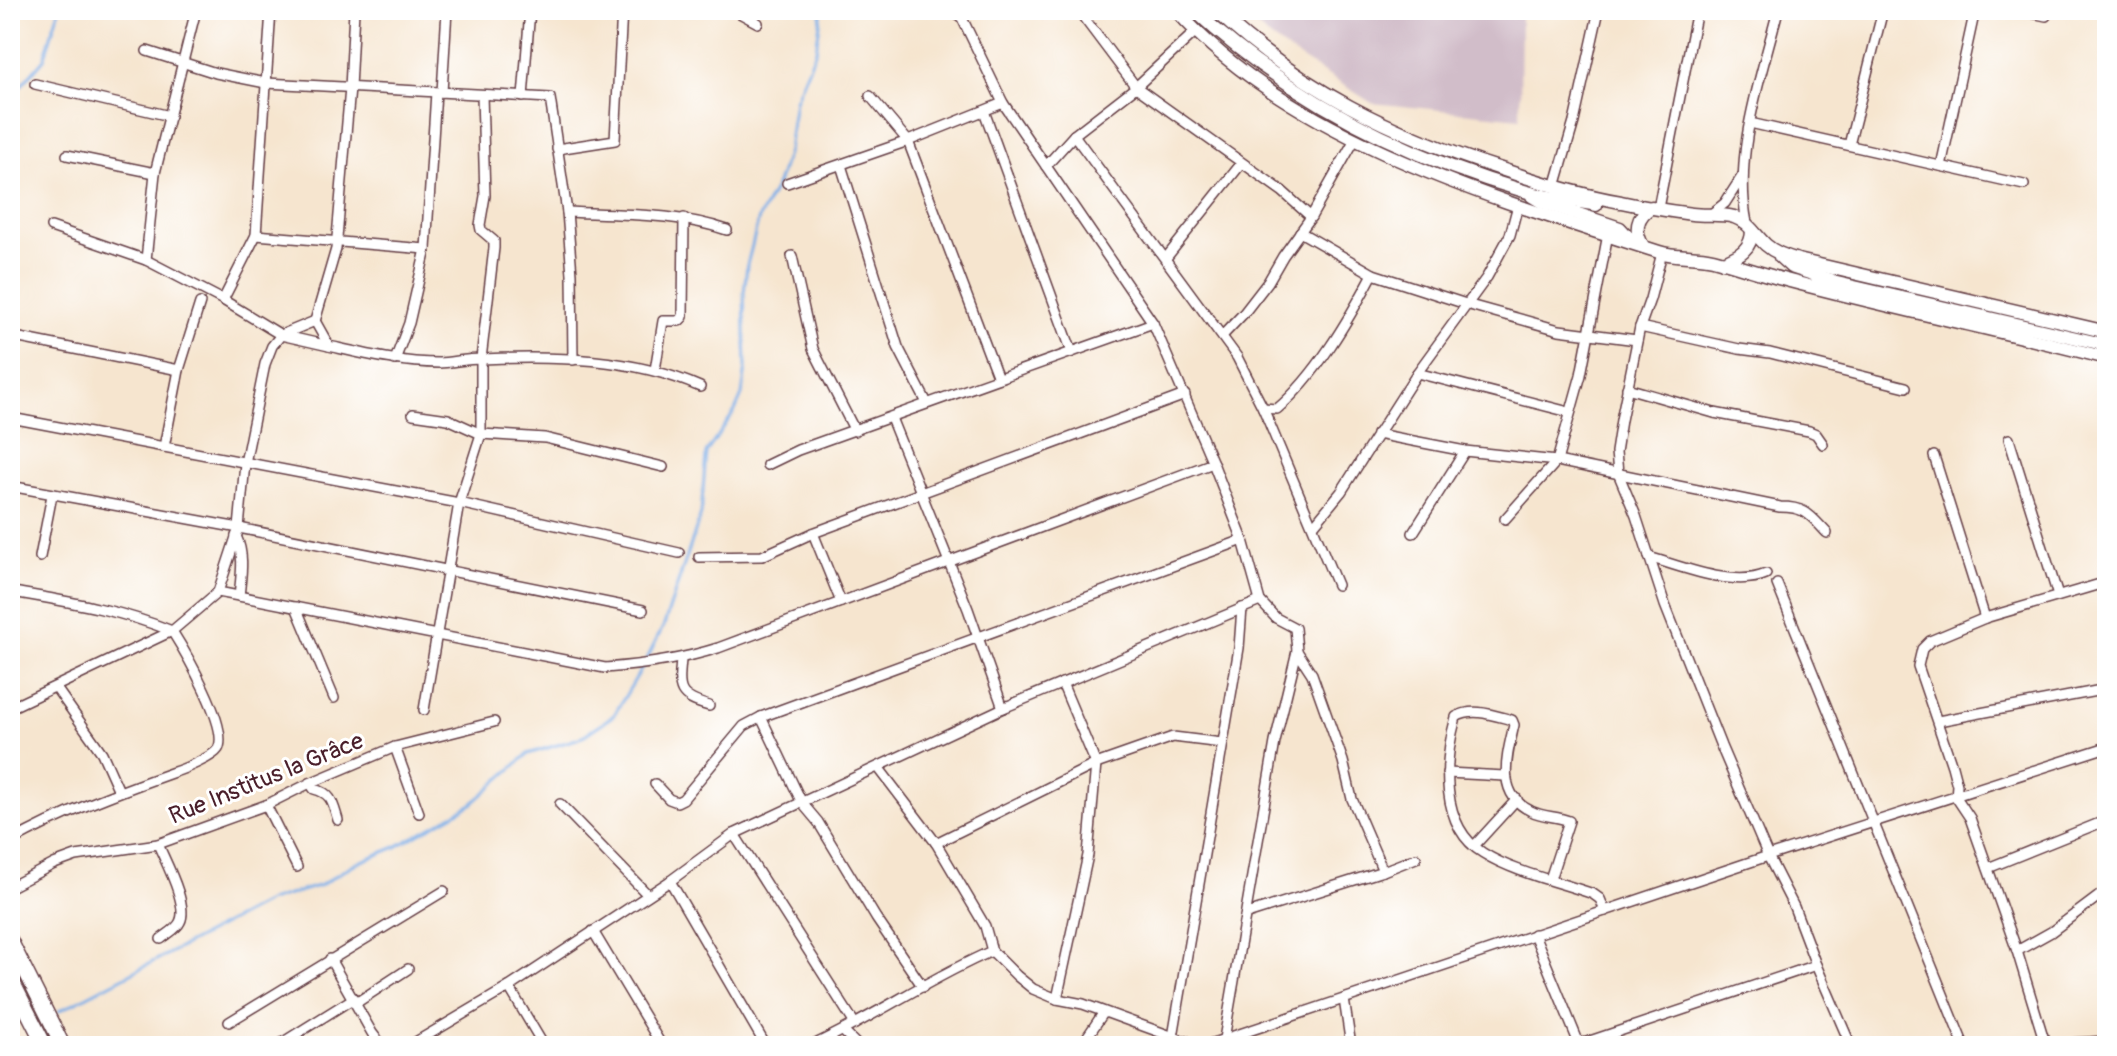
<svg xmlns="http://www.w3.org/2000/svg" width="2117" height="1056" font-family="Pangolin,sans-serif">
<style>
.industrial{fill:#d1bdc9}
.lines{fill:none;stroke-linecap:round;stroke-linejoin:round}
.stream{stroke:#7caee8;stroke-width:3}
.minor-casing{stroke:#643d44;stroke-width:12}
.secondary-casing{stroke:#643d44;stroke-width:15}
.primary-casing{stroke:#643d44;stroke-width:17}
.minor{stroke:#fff;stroke-width:9}
.secondary{stroke:#fff;stroke-width:12}
.primary{stroke:#fff;stroke-width:14}
.labels{text-anchor:middle;stroke-width:6;stroke-linejoin:round;paint-order:stroke}
.street-label{font-size:24px;fill:#4a1f2b;stroke:#fff}
</style>
<rect width="100%" height="100%" fill="#fff"/>
<filter id="ink" filterUnits="userSpaceOnUse"><feTurbulence type="fractalNoise" baseFrequency=".0125" numOctaves="2"/><feDisplacementMap in="SourceGraphic" scale="16" xChannelSelector="R" yChannelSelector="G"/><feConvolveMatrix kernelMatrix="1 2 1 2 8 2 1 2 1" color-interpolation-filters="sRGB"/></filter>
<filter id="wash" filterUnits="userSpaceOnUse"><feTurbulence type="fractalNoise" baseFrequency=".006" numOctaves="4" result="noise"/><feDisplacementMap in="SourceGraphic" scale="32" xChannelSelector="R" yChannelSelector="G"/><feGaussianBlur stdDeviation="1.8" result="paint"/><feColorMatrix in="noise" values="0 0 0 0 0 0 0 0 0 0 0 0 0 0 0 0 0 1.4 0 .05"/><feComposite in="paint" operator="in"/></filter>
<g filter="url(#wash)">
<rect width="100%" height="100%" fill="#f6e5cf"/>
<!-- industrial -->
<path class="industrial" d="M1234,10H1521L1520,118L1372,103L1289,51Z"/>
<g class="lines">
<!-- stream -->
<g class="stream">
<path d="M10,104L13,95L44,59L59,10"/>
<path d="M647,659L664,625L701,514L706,453L735,411L742,395L746,367L744,293L747,265L759,218L777,184L788,151L795,100L816,50L822,10"/>
<path d="M59,1011L269,901L321,885L352,865L396,847L472,804L528,754L580,738L614,715L643,666"/>
<path d="M10,1022L16,1020"/>
</g>
</g>
</g>
<g filter="url(#ink)">
<g class="lines">
<!-- minor casing -->
<g class="minor-casing">
<g id="minor">
<path d="M734,10L758,23"/>
<path d="M952,10L962,18L1003,103L1153,323L1213,463L1243,540L1260,601L1276,618L1295,628L1297,651L1275,742L1224,1039"/>
<path d="M1078,10L1136,87L1282,191L1311,217"/>
<path d="M2018,10L2046,16"/>
<path d="M147,51L216,73L266,83L550,98L567,212L572,274L573,360"/>
<path d="M35,84L170,116"/>
<path d="M442,92L447,10"/>
<path d="M870,96L908,141L998,378"/>
<path d="M523,97L530,10"/>
<path d="M984,111L1072,352"/>
<path d="M1750,123L2024,185"/>
<path d="M1074,135L1237,357L1263,408L1337,585"/>
<path d="M1849,145L1883,10"/>
<path d="M557,149L615,140L622,10"/>
<path d="M67,155L155,173"/>
<path d="M841,165L898,347L927,403"/>
<path d="M1046,166L1074,135L1136,87L1196,31"/>
<path d="M1941,166L1975,10"/>
<path d="M787,183L908,141L1003,103"/>
<path d="M1555,187L1574,122L1599,10"/>
<path d="M1658,208L1697,10"/>
<path d="M567,212C620,215 675,212 727,230"/>
<path d="M1710,215L1725,203L1743,175"/>
<path d="M1747,223C1733,153 1761,78 1778,10"/>
<path d="M51,227L146,260L223,300L281,335L329,346"/>
<path d="M1300,232L1373,274L1466,304L1559,330L1637,340"/>
<path d="M256,235L426,249"/>
<path d="M1662,253L1650,299L1640,327L1621,420L1616,452L1618,473L1636,516L1665,605L1721,746L1768,856L1794,907L1816,965L1851,1046"/>
<path d="M792,256L813,349L855,431"/>
<path d="M1166,258L1241,164"/>
<path d="M146,260L155,173L196,10"/>
<path d="M223,300L256,235L271,10"/>
<path d="M315,321L329,346C365,354 401,363 439,363C453,362 467,359 482,359C555,356 633,357 700,387"/>
<path d="M315,321L336,249L350,88L354,10"/>
<path d="M1640,327L1739,349L1770,353L1906,387"/>
<path d="M1223,335L1244,313L1268,282L1283,256L1311,217L1354,141"/>
<path d="M10,336L179,370"/>
<path d="M395,360L409,323L426,249L436,92"/>
<path d="M655,370L663,321H679L683,317L684,218"/>
<path d="M1417,373L1569,412"/>
<path d="M1627,388L1714,413L1809,431L1816,434L1823,444"/>
<path d="M1263,408L1277,409C1316,376 1349,319 1373,274"/>
<path d="M413,414L448,419L481,434L545,438L663,467"/>
<path d="M11,418L459,503L679,553"/>
<path d="M891,418L968,609L1003,708"/>
<path d="M1377,434L1465,451L1557,461L1780,507C1806,507 1810,515 1827,533"/>
<path d="M2009,439L2058,596"/>
<path d="M164,447L179,370L200,303"/>
<path d="M1934,456L1985,618"/>
<path d="M767,465L798,450L1153,323"/>
<path d="M10,486L239,528L643,610"/>
<path d="M1505,519L1557,461L1581,375L1608,234"/>
<path d="M1313,526L1341,492L1417,373L1487,277L1510,235L1518,205"/>
<path d="M813,533L841,602"/>
<path d="M1413,533L1465,451"/>
<path d="M236,536C245,555 241,576 239,596"/>
<path d="M40,557L52,495"/>
<path d="M699,557L762,556L813,533L1185,395"/>
<path d="M1649,557C1681,567 1735,588 1766,574"/>
<path d="M1777,584L1964,1046"/>
<path d="M218,592L605,668C645,665 680,660 718,648L1213,463"/>
<path d="M296,607L334,698"/>
<path d="M1297,651L1312,674L1343,761L1352,799L1383,871"/>
<path d="M681,660C678,691 678,697 709,706"/>
<path d="M56,688L102,753L119,791"/>
<path d="M10,708L172,631L218,592L239,528L245,463L265,364L272,346L281,335L315,321"/>
<path d="M424,710L459,503L481,434V359L494,248V241L481,230L480,225L485,196L482,95"/>
<path d="M761,717L802,803L818,822L876,918L923,987"/>
<path d="M1938,721L2107,689"/>
<path d="M395,747L419,813"/>
<path d="M878,767L936,843L985,926L992,951L1017,976L1033,989L1057,999L1083,1004L1179,1039L1204,1046L1768,856L2107,747"/>
<path d="M1447,773L1505,776"/>
<path d="M310,783L314,789C332,793 333,804 338,820"/>
<path d="M655,784L669,799L677,802L683,799L744,726L761,717L1243,540"/>
<path d="M560,804L648,895"/>
<path d="M266,805L297,867"/>
<path d="M734,834L855,1024"/>
<path d="M10,842C62,813 118,792 174,772C184,769 213,757 218,749C230,728 184,650 172,631C117,609 70,602 13,592"/>
<path d="M936,843L1096,764L1173,737L1222,743"/>
<path d="M158,844C165,861 189,905 180,922C177,929 167,934 161,939"/>
<path d="M1474,846L1517,799"/>
<path d="M1988,868L2107,820"/>
<path d="M1550,879L1569,821C1557,816 1543,817 1531,811C1495,794 1507,756 1514,725L1512,720C1493,715 1473,707 1456,717C1444,760 1439,826 1483,853C1513,872 1559,882 1593,894L1600,899L1605,911"/>
<path d="M670,881L766,1046"/>
<path d="M10,887L54,864L76,856L158,844L266,805L310,783L395,747L494,722"/>
<path d="M1247,914L1383,871L1416,858"/>
<path d="M593,931L662,1046"/>
<path d="M1534,934L1580,1046"/>
<path d="M2017,951L2051,932L2107,890"/>
<path d="M330,959L372,1033L382,1046"/>
<path d="M509,987L544,1046"/>
<path d="M1057,999L1088,855L1096,764L1062,683"/>
<path d="M1344,999L1351,1046"/>
<path d="M356,1003L408,969"/>
<path d="M229,1022L444,891"/>
<path d="M843,1031L858,1046"/>
<path d="M1173,1037L1239,648L1242,608"/>
<path d="M2045,1043L2017,951L1970,818L1956,797L1957,785L1952,766L1918,666L1922,649L1930,641L1985,618L2107,582"/>
<path d="M277,1046L354,998"/>
<path d="M409,1046L509,987L670,881L734,834L1003,708L1260,601"/>
<path d="M811,1046C873,1018 929,978 992,951"/>
<path d="M1081,1046L1104,1012"/>
<path d="M1575,1046L1816,965"/>
<path d="M2019,1046L2107,1041"/>
</g>
</g>
<!-- secondary casing -->
<g class="secondary-casing">
<g id="secondary">
<path d="M1176,10C1291,140 1498,200 1659,252C1675,257 1695,255 1713,259C1736,265 1759,273 1782,279C1890,308 1999,330 2107,358"/>
<path d="M1194,10C1289,98 1400,155 1524,191C1547,198 1573,200 1596,205"/>
<path d="M1215,10C1301,90 1392,134 1504,170C1542,183 1581,195 1621,202C1644,207 1669,211 1692,214C1706,216 1721,213 1734,217C1749,222 1755,235 1766,245C1775,253 1786,256 1798,260L2107,332"/>
<path d="M1532,196L1542,202L1620,228L1631,240"/>
<path d="M1643,246C1634,231 1636,216 1652,207"/>
<path d="M1780,257L1791,267L1831,280"/>
<path d="M1723,262C1739,256 1752,249 1752,230"/>
<path d="M1817,282L1837,283L2107,345"/>
</g>
</g>
<!-- primary casing -->
<g class="primary-casing">
<g id="primary">
<path d="M10,940L63,1046"/>
<path d="M10,977L45,1046"/>
</g>
</g>
<!-- minor -->
<use href="#minor" class="minor"/>
<!-- secondary -->
<use href="#secondary" class="secondary"/>
<!-- primary -->
<use href="#primary" class="primary"/>
</g>
</g>
<g class="labels">
<!-- street labels -->
<g class="street-label">
<text transform="translate(266 778) rotate(-22)" y="8">Rue Institus la Grâce</text>
</g>
</g>
<!-- margin -->
<rect width="2117" height="1056" fill="none" stroke="#fff" stroke-width="40"/>
</svg>
